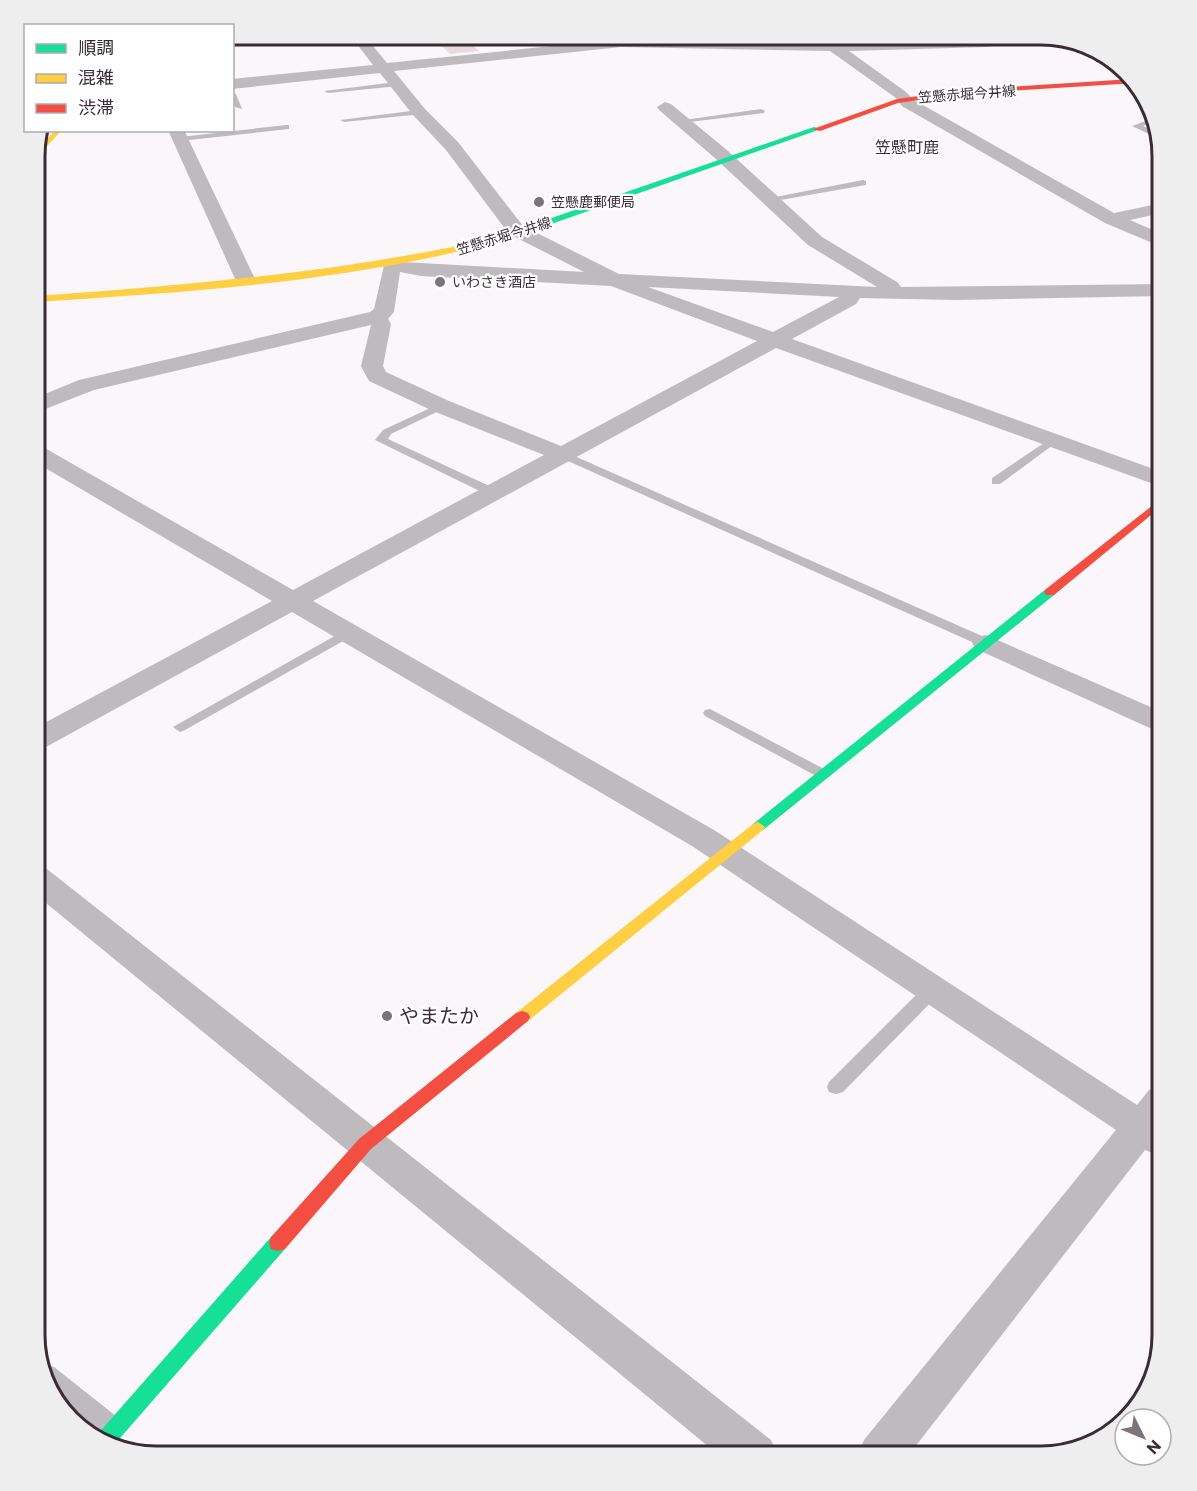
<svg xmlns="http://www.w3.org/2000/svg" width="1197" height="1491" font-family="Commissioner,'Noto Sans JP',sans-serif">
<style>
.building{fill:#e8dadd}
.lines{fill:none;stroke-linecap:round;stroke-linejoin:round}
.lane{fill:#bebabe;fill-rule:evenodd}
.street{fill:#bebabe;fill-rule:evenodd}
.fast{fill:#16e098;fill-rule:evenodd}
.slow{fill:#ffcf43;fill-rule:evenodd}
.jam{fill:#f24e42;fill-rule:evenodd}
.poi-dot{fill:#7d737a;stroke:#fff;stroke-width:2}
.labels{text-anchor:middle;stroke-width:4.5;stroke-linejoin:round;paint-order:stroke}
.far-street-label{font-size:14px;fill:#392c35;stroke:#fff}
.far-poi-label{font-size:14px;fill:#392c35;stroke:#fff;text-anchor:start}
.far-quarter-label{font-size:16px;fill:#392c35;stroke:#fff}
.near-poi-label{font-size:20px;fill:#392c35;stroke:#fff;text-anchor:start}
.rim{fill:none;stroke:#392c35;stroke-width:3}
</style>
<rect width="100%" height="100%" fill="#fbf6f9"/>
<!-- building -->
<path class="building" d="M431,35H462L479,51L450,54Z"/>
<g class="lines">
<!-- lane -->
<g class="lane">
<path d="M577,35H584L597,46L590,48Z"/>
<path d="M396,82L399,86L328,93L324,91Z"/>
<path d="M232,92L236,94L242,109L235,107Z"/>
<path d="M761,109L765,111L764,113L681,123L677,121Z"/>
<path d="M419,110H422V114L344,122L340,120Z"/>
<path d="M1151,119L1153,123L1143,126L1155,132L1157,138L1132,126Z"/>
<path d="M286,125H289V129L180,141L176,139L180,137Z"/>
<path d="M863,180L866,181V185L769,202L765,199Z"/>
<path d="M441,403L447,406L445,408L391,434L388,439L498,490V496H490L375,440L383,430Z"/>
<path d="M1053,437L1057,438V442L1000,484H992V478Z"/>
<path d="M563,451L991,640L993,643L991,646H981L559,457V453Z"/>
<path d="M347,629L352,630L354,633L352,636L185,730L180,732L173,727Z"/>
<path d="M710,709L828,771L831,774L828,777H818L705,716L703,713L705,710Z"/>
<path d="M933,982L939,984L942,989L939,994L843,1092L836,1094L829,1092L827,1087L829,1082L927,984Z"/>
<path d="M46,1364L54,1367L121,1420L124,1428L121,1436L113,1439L105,1436L52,1392L43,1365Z"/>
</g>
<!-- street -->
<g class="street">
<path d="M350,35H364L387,63L621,39L845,43L1049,35L1058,37L987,47L849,51L906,92L914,100L1114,213L1162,203V213L1130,220L1162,234V247L1105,223L902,106L896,98L830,51L621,47L394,71L425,109L458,142L523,226L619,274L877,287L808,245L716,159L659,110L657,107L665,102L671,104L728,151L822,237L897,282L901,287L1162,284V296L956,300L860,298L856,304L792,339L1162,472V487L776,348L313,601L714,830L1137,1105L1149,1090L1162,1086V1157L1145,1150L908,1456H857L864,1440L1116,1130L692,846L292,612L46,747L35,749V728L272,601L35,462V445L43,447L293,590L544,455L433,411L369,381L361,366L371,325L94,390L35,413V398L79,380L370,312L374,309L385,261L584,272L509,234L446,150L413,115L380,73L232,89V79L373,65ZM400,272L421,276L611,286L757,341L561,446L449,401L386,372L383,366L391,324L388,319L394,312ZM648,287L839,297L773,332Z"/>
<path d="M168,130H184L256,281L253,285H239L236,281Z"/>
<path d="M986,635L1162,712V732L1152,729L976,649L972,643L976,637Z"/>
<path d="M35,866L47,869L771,1440L778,1456H720L35,894Z"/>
</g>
<!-- fast -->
<g class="fast">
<path d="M814,127L821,129L523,234L462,251L458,248L517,230Z"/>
<path d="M1050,588L1056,592L1054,595L763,830H753L751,827L753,824L1046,589Z"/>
<path d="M278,1235L285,1237L287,1243L285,1249L114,1445L95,1440L96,1436L271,1237Z"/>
</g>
<!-- slow -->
<g class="slow">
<path d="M55,130H62L35,159V153Z"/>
<path d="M462,245L465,246V250C325,283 178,293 35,302V296C178,286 321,274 462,245Z"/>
<path d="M758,822L765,827L763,830L528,1021L522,1023L516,1021L514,1017L516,1013L753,824Z"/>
</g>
<!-- jam -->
<g class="jam">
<path d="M1132,79L1136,83L961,94L898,103L820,131L813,129L897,99L961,90Z"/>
<path d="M1162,498V506L1054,595H1046L1044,592L1046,589Z"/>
<path d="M522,1011L528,1013L530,1017L528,1021L371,1149L285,1249L278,1251L271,1249L269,1243L271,1237L359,1139L516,1013Z"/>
</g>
</g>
<!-- markers -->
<g class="poi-dot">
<circle cx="539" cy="202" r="6"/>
<circle cx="440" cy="282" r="6"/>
<circle cx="387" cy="1016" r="6"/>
</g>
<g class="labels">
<!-- far-street labels -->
<g class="far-street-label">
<text transform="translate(967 94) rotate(-4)" y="5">笠懸赤堀今井線</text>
<text transform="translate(504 236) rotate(-17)" y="5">笠懸赤堀今井線</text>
</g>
<!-- far-poi labels -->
<g class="far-poi-label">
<text x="551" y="207">笠懸鹿郵便局</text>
<text x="452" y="287">いわさき酒店</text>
</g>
<!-- far-quarter labels -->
<g class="far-quarter-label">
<text x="907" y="153">笠懸町鹿</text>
</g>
<!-- near-poi labels -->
<g class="near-poi-label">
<text x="399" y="1023">やまたか</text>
</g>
</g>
<!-- crop -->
<path d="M0 0H1197V1491H0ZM156 45H1041A111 111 0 0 1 1152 156V1335A111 111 0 0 1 1041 1446H156A111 111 0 0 1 45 1335V156A111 111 0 0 1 156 45Z" fill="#efeeef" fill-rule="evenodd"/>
<path class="rim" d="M156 45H1041A111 111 0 0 1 1152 156V1335A111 111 0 0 1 1041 1446H156A111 111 0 0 1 45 1335V156A111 111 0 0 1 156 45Z"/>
<!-- legend -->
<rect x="24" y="24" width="210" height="108" fill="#ffffff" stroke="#b0abae" stroke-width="1.5"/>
<rect x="36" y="44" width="30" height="9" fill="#16e098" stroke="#b0abae" stroke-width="1.5"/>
<text x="78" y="54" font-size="18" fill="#392c35">順調</text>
<rect x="36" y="74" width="30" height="9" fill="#ffcf43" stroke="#b0abae" stroke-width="1.5"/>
<text x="78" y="84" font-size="18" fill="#392c35">混雑</text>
<rect x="36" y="104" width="30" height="9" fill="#f24e42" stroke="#b0abae" stroke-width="1.5"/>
<text x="78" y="114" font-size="18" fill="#392c35">渋滞</text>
<!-- north arrow -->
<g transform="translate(1143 1437) rotate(133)"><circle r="28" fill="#ffffff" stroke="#b0abae" stroke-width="1.5"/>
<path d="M0-4.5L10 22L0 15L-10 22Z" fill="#7d737a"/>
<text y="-9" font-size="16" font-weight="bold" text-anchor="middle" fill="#392c35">N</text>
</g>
</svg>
